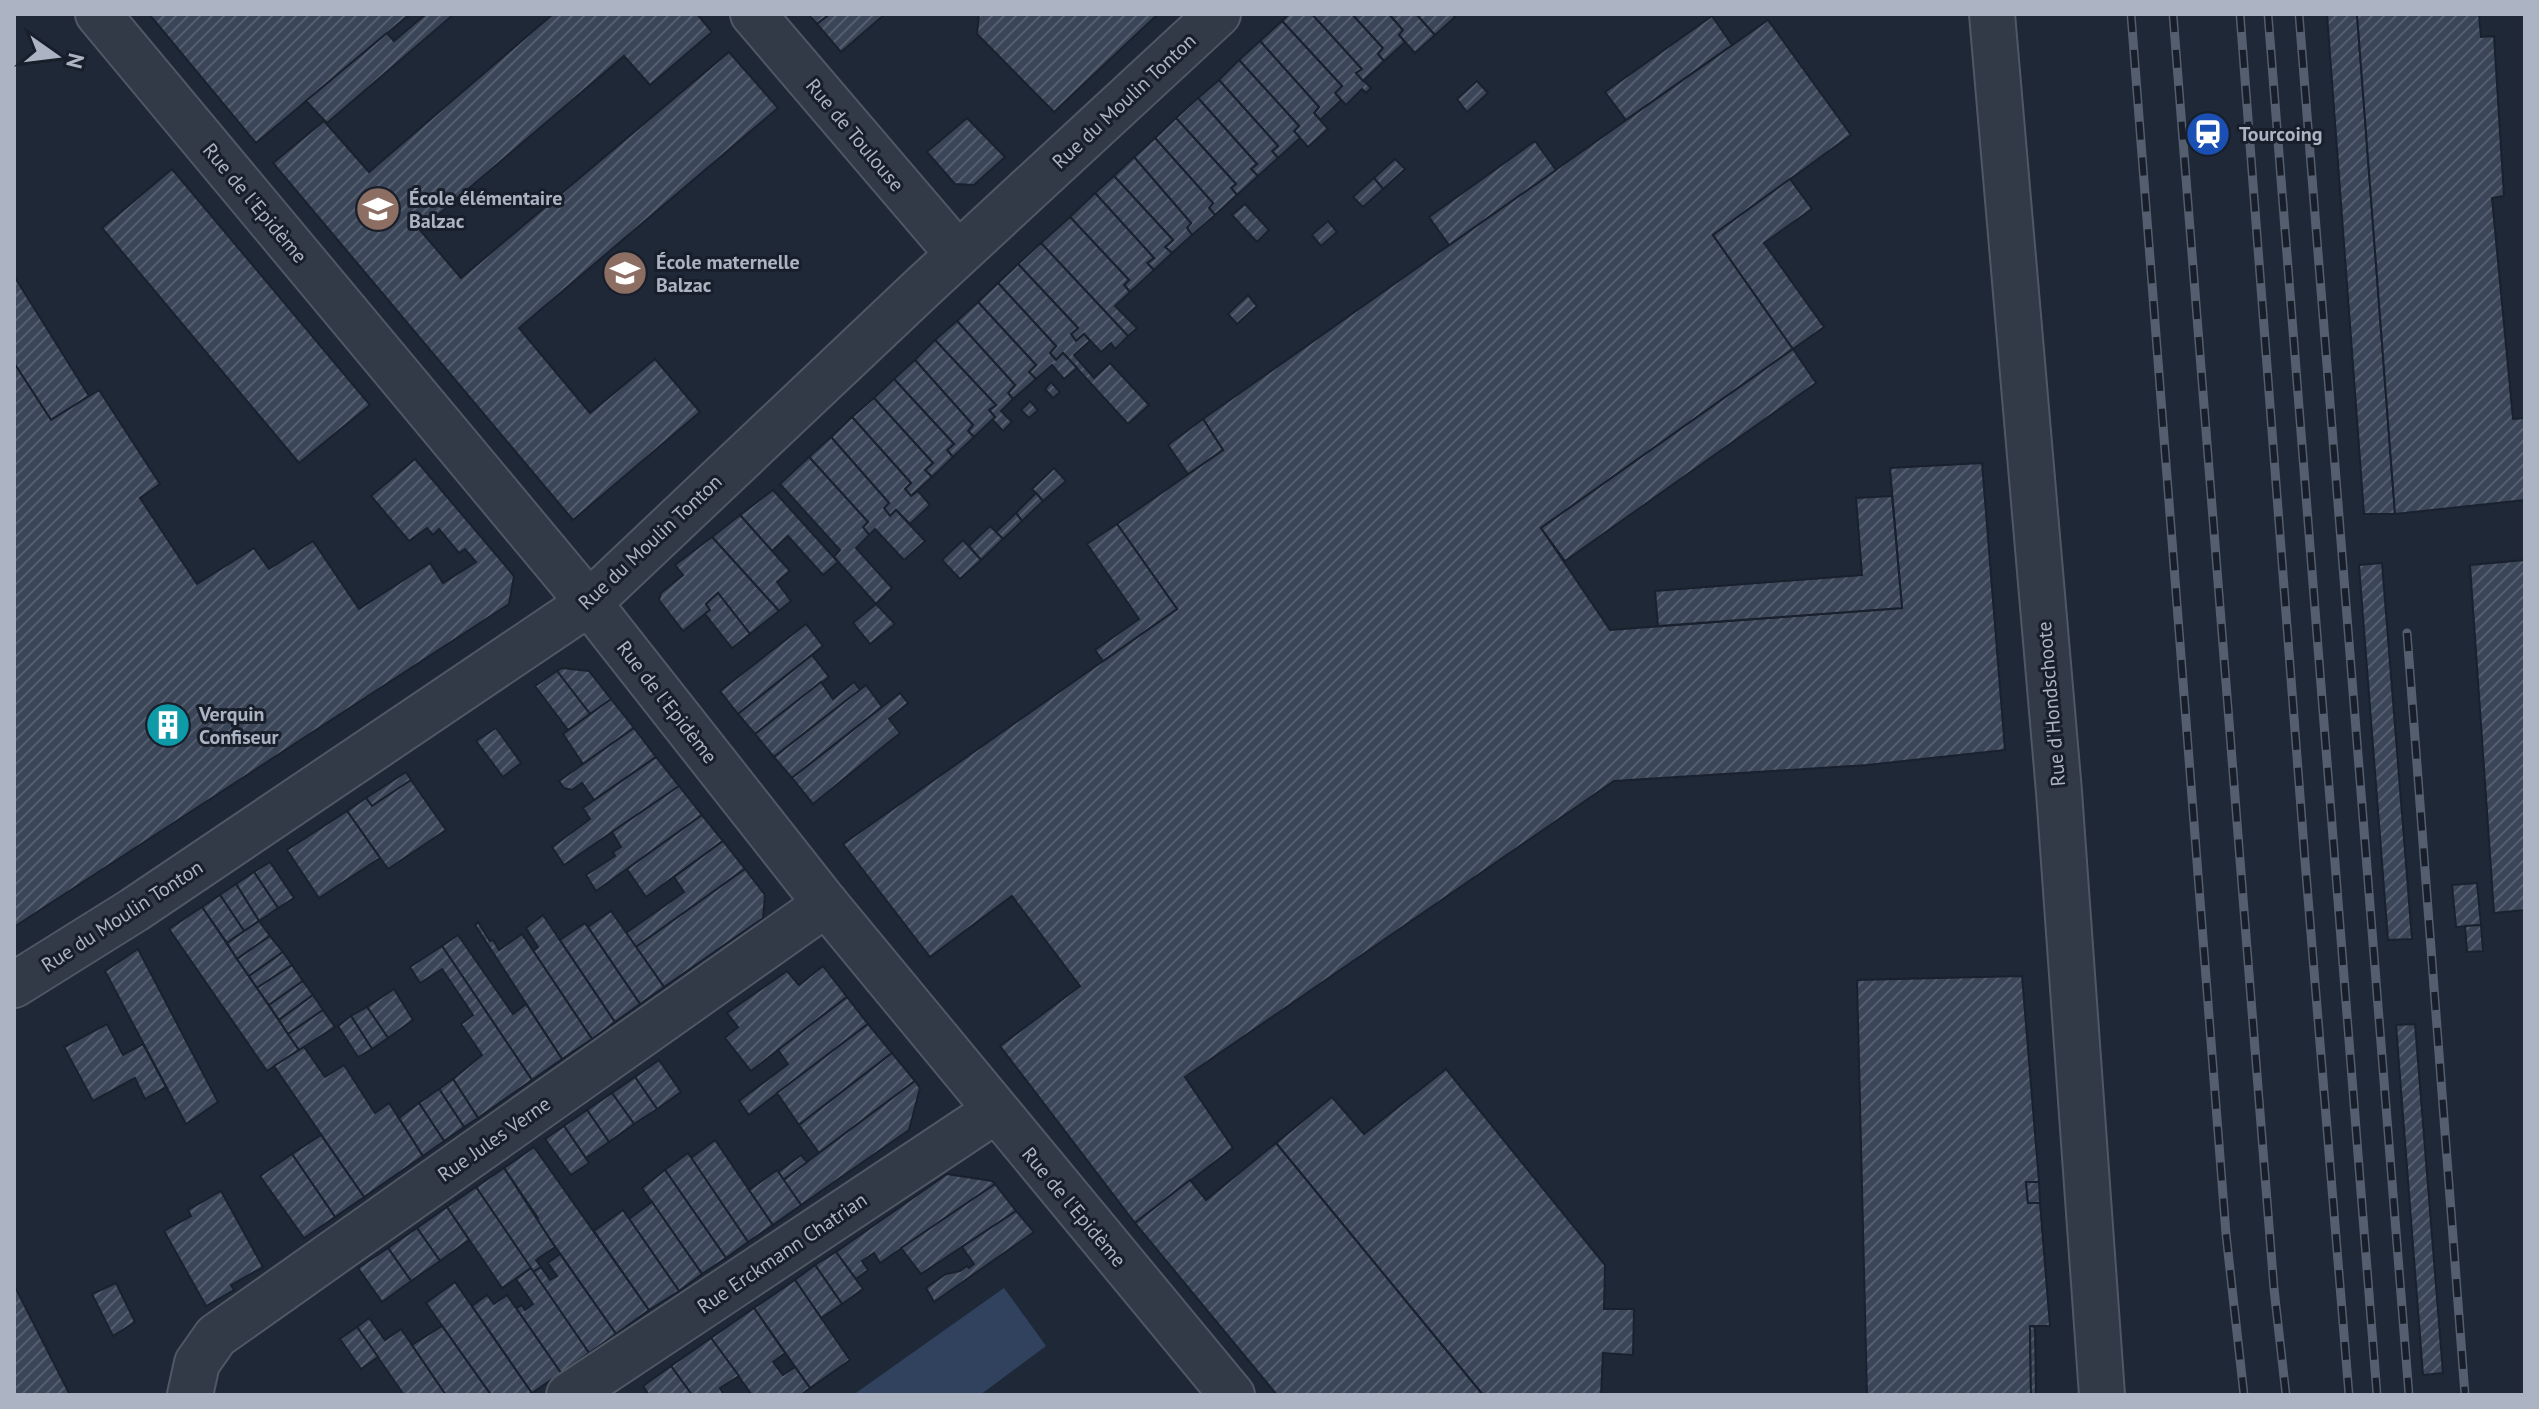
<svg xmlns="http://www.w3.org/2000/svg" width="2539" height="1409" font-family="'PT Sans',sans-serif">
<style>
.water{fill:#31425f}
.building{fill:url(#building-hatch);stroke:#1a212e;stroke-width:2}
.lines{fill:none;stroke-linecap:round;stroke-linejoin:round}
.minor-casing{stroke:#505765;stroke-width:48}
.minor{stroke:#323a47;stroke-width:44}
.rail-casing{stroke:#545e6f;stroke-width:9}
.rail{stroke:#181f2b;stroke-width:6;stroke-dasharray:18;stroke-linecap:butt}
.labels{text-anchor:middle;stroke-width:6;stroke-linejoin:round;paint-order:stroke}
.street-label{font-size:20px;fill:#acb4c4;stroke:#181f2b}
.poi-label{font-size:20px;font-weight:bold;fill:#acb4c4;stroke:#181f2b;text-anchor:start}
</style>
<defs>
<pattern id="building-hatch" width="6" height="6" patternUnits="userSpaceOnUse" patternTransform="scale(2)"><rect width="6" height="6" fill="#3a4657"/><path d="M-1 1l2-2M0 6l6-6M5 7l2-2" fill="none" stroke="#545e6e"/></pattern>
</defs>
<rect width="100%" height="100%" fill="#1f2837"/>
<!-- water -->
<path class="water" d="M1004,1288L1046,1346L980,1395H853Z"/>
<!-- building -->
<g class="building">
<path d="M149,14H410L256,143Z"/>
<path d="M426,14H454L327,123L306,101L387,33L394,41Z"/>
<path d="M553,14H697L712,32L650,85L624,56L420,230L461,278L729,52L778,108L519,328L590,413L655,359L700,412L573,520L273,163L324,121L369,172Z"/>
<path d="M808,14H830L817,24Z"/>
<path d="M830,14H885L841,52L817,24Z"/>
<path d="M979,14H1158L1054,112L977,34Z"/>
<path d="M1289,14H1312L1362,69L1356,73L1371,88L1366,93L1362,89L1346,105L1335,93L1342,86L1282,21Z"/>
<path d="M1312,14H1352L1383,48L1378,54L1384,61L1363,81L1356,73L1362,69Z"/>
<path d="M1352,14H1389L1403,30L1399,35L1405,42L1384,61L1378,54L1383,48Z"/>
<path d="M1389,14H1420L1418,16L1435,35L1415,53L1399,35L1403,30Z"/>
<path d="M1420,14H1452L1455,17L1435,35L1418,16Z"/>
<path d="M2327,14H2357L2395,514H2364Z"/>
<path d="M2357,14H2479L2481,37L2494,36L2504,196L2492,198L2513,419L2525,418V500L2395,514Z"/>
<path d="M1712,16L1732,45L1626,120L1605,92Z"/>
<path d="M1768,20L1851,135L1713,235L1793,349L1541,528L1610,630L1902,608L1890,468L1982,463L2005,750L1867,765L1614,781L1185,1077L1233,1148L1135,1223L1000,1046L1080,986L1012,896L930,957L843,844L1177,609L1117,524L1223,450L1203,419Z"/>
<path d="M1282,21L1342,86L1335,93L1341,100L1320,120L1314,113L1319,107L1260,41Z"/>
<path d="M1260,41L1319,107L1314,113L1328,129L1308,147L1294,131L1299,126L1239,60Z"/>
<path d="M1239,60L1299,126L1294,131L1300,138L1278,158L1272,151L1278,146L1219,80Z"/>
<path d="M1219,80L1278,146L1272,151L1278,158L1258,176L1251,169L1257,164L1198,98Z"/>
<path d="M1477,81L1488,93L1467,112L1457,99Z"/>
<path d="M1198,98L1257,164L1251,169L1258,176L1237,195L1231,188L1236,184L1176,118Z"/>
<path d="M967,118L1005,157L974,185L955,184L927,152Z"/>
<path d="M1176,118L1236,184L1231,188L1237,195L1215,215L1209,208L1213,203L1155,138Z"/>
<path d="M1155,138L1213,203L1209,208L1215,215L1192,235L1187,228L1191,223L1134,157Z"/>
<path d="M1535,141L1556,170L1449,245L1429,217Z"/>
<path d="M1134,157L1191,223L1187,228L1192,235L1172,253L1165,247L1173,240L1114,176Z"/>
<path d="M1395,159L1405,169L1383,189L1374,178Z"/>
<path d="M172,169L370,405L299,463L102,228Z"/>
<path d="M1114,176L1173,240L1165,247L1172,253L1154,270L1147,263L1154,258L1095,193Z"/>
<path d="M1374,178L1383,189L1363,207L1353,197Z"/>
<path d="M1790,179L1812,209L1764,243L1824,327L1793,349L1713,235Z"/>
<path d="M1095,193L1154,258L1147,263L1154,270L1130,292L1124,285L1129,280L1070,217Z"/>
<path d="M1245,204L1269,230L1257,242L1232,215Z"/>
<path d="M1070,217L1129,280L1124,285L1130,292L1115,306L1137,328L1128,336L1041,243Z"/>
<path d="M1328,221L1337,232L1321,246L1312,235Z"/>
<path d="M1041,243L1128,336L1115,349L1111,343L1101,352L1084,334L1076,341L1071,334L1078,328L1018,264Z"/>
<path d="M1018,264L1078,328L1071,334L1076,341L1084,334L1090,341L1074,355L1094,378L1110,363L1149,405L1128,424L1063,353L1056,360L1050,353L1056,346L998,283Z"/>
<path d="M14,276L89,396L51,420L14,363Z"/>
<path d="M998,283L1056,346L1050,353L1056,360L1063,353L1077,368L1064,379L1052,365L1036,379L1029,372L1036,365L978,302Z"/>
<path d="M1248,295L1257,306L1237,324L1228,314Z"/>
<path d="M978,302L1036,365L1029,372L1036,379L1013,399L1008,393L1015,385L957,321Z"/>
<path d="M957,321L1015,385L1008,393L1013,399L1001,411L1012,422L1003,431L992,419L995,417L989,410L996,405L935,340Z"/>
<path d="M935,340L996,405L989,410L995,417L974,437L968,431L973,425L915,360Z"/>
<path d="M1793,349L1816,383L1565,561L1541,528Z"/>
<path d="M915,360L973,425L968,431L974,437L953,457L947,450L954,444L894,379Z"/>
<path d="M14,363L51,420L99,390L160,484L140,498L197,584L254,548L269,569L313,541L359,609L430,563L443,583L476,562L465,549L459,553L439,529L433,535L427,528L409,541L371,496L415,459L514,576L509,604L14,927Z"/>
<path d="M894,379L954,444L947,450L953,457L932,477L925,470L933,463L874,398Z"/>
<path d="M1051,382L1060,392L1053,398L1045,389Z"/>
<path d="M874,398L933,463L925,470L932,477L911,496L905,489L911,483L852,417Z"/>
<path d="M1030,401L1038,410L1029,418L1021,410Z"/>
<path d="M852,417L911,483L905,489L911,496L918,491L930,505L910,524L896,510L890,516L884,508L889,503L831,437Z"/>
<path d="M1203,419L1223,450L1188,474L1168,445Z"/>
<path d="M831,437L889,503L884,508L890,516L896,510L925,541L904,560L875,529L869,535L863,527L868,522L809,457Z"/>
<path d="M809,457L868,522L863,527L869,535L856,548L892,588L876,604L834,557L840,550L780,484Z"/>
<path d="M1054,468L1066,481L1043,501L1032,489Z"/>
<path d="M773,490L838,562L823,575L788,536L772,551L740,515Z"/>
<path d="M1036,493L1043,501L1022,521L1016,513Z"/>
<path d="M1892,496L1902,608L1658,626L1655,591L1862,575L1856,498Z"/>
<path d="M1016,513L1022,521L1003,539L996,532Z"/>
<path d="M740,515L790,571L777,582L791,601L779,611L712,537Z"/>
<path d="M1117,524L1177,609L1103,661L1095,650L1139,619L1087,544Z"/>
<path d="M990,526L1003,539L981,560L969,546Z"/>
<path d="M712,537L779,611L750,634L718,593L706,604L710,610L683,631L659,600L661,593L683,575L675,565Z"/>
<path d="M963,540L981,560L960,579L942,560Z"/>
<path d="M2525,560V910L2494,913L2470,565Z"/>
<path d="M2382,563L2412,939L2388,940L2359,565Z"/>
<path d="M718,593L750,634L732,648L705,614L710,610L706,604Z"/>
<path d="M876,604L895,624L870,644L853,623Z"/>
<path d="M806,624L823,646L738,714L720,691Z"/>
<path d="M812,655L829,677L755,734L738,714Z"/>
<path d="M562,668L589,671L611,699L590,714L557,671Z"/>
<path d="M557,671L590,714L568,730L535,686Z"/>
<path d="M821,682L833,699L854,682L860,690L774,757L755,734Z"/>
<path d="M866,685L882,707L792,778L774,757Z"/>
<path d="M900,693L908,703L889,719L900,733L813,804L792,778Z"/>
<path d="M611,699L634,728L583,764L563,734Z"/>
<path d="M496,728L521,763L503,777L476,741Z"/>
<path d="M634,728L656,757L594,800L582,783L572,790L564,788L559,781Z"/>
<path d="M656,757L679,786L564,865L552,847L590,819L583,808Z"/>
<path d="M406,772L411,780L372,806L366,798Z"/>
<path d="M411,780L446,830L388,869L347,811L366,798L372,806Z"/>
<path d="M679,786L702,815L596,891L586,875L615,856L613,852L621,847L612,832Z"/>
<path d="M347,811L380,858L319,898L287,850Z"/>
<path d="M702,815L723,841L646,897L627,869Z"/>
<path d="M723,841L745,869L636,947L626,933L684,892L674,877Z"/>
<path d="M270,862L294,898L278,908L254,872Z"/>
<path d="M745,869L765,895L763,918L664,987L636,947Z"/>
<path d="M254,872L278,908L259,921L236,884Z"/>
<path d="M2477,883L2481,925L2456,927L2452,885Z"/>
<path d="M236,884L259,921L244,931L220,895Z"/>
<path d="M220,895L244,931L227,943L202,907Z"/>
<path d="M202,907L299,1050L267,1071L169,929Z"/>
<path d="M611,911L664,987L640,1004L588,927Z"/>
<path d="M543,915L615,1022L592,1039L533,951L538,947L526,928Z"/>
<path d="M259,921L270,936L237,959L227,943Z"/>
<path d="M478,922L490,941L493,940L499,950L522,934L592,1039L562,1059L475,925Z"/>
<path d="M585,923L640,1004L615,1022L560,940Z"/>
<path d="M2481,925L2483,951L2467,952L2465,926Z"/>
<path d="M458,935L513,1014L526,1004L562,1059L532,1080L442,946Z"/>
<path d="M270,936L283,952L249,976L237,959Z"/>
<path d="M442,946L532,1080L478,1118L453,1079L482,1055L461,1024L473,1015L442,969L420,983L410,967Z"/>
<path d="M138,949L218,1102L186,1124L105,971Z"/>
<path d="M283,952L292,965L257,988L249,976Z"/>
<path d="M292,965L303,981L269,1005L257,988Z"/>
<path d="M823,966L847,997L751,1071L725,1038L738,1027L727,1013L787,971L799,985Z"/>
<path d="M2022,976L2039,1182H2026L2028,1203H2040L2050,1326H2030L2031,1395H1867L1857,980Z"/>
<path d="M303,981L313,995L279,1020L269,1005Z"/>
<path d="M394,989L413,1020L388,1038L367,1007Z"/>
<path d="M313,995L323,1010L288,1034L279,1020Z"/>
<path d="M847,997L868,1024L749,1115L739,1101L788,1064L778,1050Z"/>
<path d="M367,1007L388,1038L372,1049L351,1016Z"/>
<path d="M323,1010L335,1027L299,1050L288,1034Z"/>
<path d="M351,1016L372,1049L358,1057L338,1026Z"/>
<path d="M107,1024L123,1055L143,1044L166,1087L145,1099L135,1078L93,1101L64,1047Z"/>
<path d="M868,1024L892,1053L799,1125L777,1093Z"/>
<path d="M2415,1024L2443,1373L2423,1375L2396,1025Z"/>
<path d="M304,1047L325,1077L344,1065L375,1113L389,1103L423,1156L364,1197L274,1066Z"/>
<path d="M892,1053L915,1081L819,1153L799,1125Z"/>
<path d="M659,1060L681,1092L657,1109L635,1077Z"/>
<path d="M1446,1069L1605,1265L1604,1309H1634L1633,1355L1603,1353L1601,1395H1483L1276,1143L1332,1097L1364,1134Z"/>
<path d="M635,1077L657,1109L634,1124L612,1093Z"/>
<path d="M453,1079L478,1118L464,1127L439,1089Z"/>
<path d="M915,1081L920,1088L909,1130L801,1205L783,1180Z"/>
<path d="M439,1089L464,1127L444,1141L419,1103Z"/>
<path d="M612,1093L634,1124L609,1142L587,1110Z"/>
<path d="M419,1103L444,1141L423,1156L399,1118Z"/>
<path d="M587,1110L609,1142L586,1158L564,1126Z"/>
<path d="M564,1126L589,1163L571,1175L545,1139Z"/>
<path d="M321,1135L364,1197L335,1217L292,1154Z"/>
<path d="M715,1140L773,1225L748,1242L691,1158Z"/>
<path d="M1276,1143L1419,1317L1483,1395H1277L1135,1223L1190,1180L1206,1200Z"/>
<path d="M534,1147L649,1310L616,1334L536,1219L538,1218L504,1168Z"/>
<path d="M688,1153L748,1242L726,1258L665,1170Z"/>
<path d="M292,1154L335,1217L304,1238L260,1176Z"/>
<path d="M801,1155L807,1162L783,1180L778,1172Z"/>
<path d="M504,1168L555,1247L536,1260L541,1267L533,1272L476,1187Z"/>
<path d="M665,1170L726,1258L702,1274L642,1188Z"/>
<path d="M777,1170L801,1205L773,1225L749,1190Z"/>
<path d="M947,1174L992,1181L995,1184L880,1263L874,1253L862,1261L868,1270L856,1279L836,1252Z"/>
<path d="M2026,1182H2039L2040,1203H2028Z"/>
<path d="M995,1184L1016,1211L921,1274L901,1248Z"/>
<path d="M476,1187L531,1268L502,1288L447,1207Z"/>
<path d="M221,1191L263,1267L231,1285L234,1290L206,1306L164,1231L191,1216L188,1210Z"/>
<path d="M652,1202L702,1274L679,1291L629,1219Z"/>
<path d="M447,1207L469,1240L440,1261L417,1228Z"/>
<path d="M623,1210L679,1291L649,1310L594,1231Z"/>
<path d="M1016,1211L1034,1232L934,1302L926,1288L946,1274L960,1271L967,1266L969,1268L974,1264L962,1247Z"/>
<path d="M417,1228L440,1261L411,1281L388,1248Z"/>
<path d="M388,1248L411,1281L382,1302L358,1268Z"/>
<path d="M836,1252L863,1289L842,1304L815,1265Z"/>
<path d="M560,1254L616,1334L589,1353L533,1272L541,1267L550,1280L557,1276L548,1263Z"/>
<path d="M815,1265L842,1304L821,1318L795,1280Z"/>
<path d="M531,1268L589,1353L561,1373L516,1308L522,1305L525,1310L533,1304L516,1279Z"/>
<path d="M795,1280L850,1360L810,1388L754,1308Z"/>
<path d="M455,1282L532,1393L528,1395H491L426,1303Z"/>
<path d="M116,1283L135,1322L113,1336L92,1294Z"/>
<path d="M14,1285L70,1395H14Z"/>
<path d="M487,1295L494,1304L507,1295L561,1373L532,1393L472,1306Z"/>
<path d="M754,1308L785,1353L773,1362L783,1375L795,1367L810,1388L801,1395H752L711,1338Z"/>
<path d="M369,1318L385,1340L401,1329L446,1395H404L357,1327Z"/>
<path d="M442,1326L491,1395H446L412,1345Z"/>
<path d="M2030,1326L2035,1327L2036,1395H2031Z"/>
<path d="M357,1327L378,1357L361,1369L340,1339Z"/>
<path d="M711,1338L739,1376L720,1388L724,1395H692L671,1366Z"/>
<path d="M671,1366L692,1395H649L643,1386Z"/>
</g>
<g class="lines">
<!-- minor casing -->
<g class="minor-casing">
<g id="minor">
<path d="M98,14L589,603L826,904L1232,1395"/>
<path d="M753,14L958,254"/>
<path d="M1992,14L2059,792L2102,1395"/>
<path d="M14,985L134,910L589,603L924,286L1218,14"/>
<path d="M190,1395L197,1363L216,1336L826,904"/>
<path d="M569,1395L995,1111"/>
</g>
</g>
<!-- minor -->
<use href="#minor" class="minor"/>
<!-- rail casing -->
<g class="rail-casing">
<g id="rail">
<path d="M2131,14L2226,1234L2244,1395"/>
<path d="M2173,14L2274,1289L2286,1395"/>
<path d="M2240,14L2305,861L2349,1395"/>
<path d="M2268,14L2377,1395"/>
<path d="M2299,14L2409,1395"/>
<path d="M2407,633L2465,1395"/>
</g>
</g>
<!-- rail -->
<use href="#rail" class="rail"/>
</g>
<!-- icons -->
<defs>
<g id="station-disc" transform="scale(2.3)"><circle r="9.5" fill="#1a4fb4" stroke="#181f2b"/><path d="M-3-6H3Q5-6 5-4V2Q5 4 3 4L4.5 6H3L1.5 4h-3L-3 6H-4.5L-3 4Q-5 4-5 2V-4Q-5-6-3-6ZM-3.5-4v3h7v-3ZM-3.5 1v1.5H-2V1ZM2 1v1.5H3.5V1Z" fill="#fff"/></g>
<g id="school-disc" transform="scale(2.3)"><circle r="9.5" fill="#8d6e63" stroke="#181f2b"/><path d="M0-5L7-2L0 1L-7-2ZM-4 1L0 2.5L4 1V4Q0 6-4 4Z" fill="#fff"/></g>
<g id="building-disc" transform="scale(2.3)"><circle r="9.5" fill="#0f9aa8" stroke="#181f2b"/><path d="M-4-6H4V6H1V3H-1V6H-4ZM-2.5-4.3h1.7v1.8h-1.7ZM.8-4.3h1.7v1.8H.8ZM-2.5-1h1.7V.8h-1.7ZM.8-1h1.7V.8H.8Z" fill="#fff"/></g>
</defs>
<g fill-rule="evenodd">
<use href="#station-disc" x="2208" y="134"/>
<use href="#school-disc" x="378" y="209"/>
<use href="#school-disc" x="625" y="273"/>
<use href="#building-disc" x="168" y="725"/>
</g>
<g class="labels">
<!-- street labels -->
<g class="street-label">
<text transform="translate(1124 101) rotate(-43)" y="7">Rue du Moulin Tonton</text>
<text transform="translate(855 135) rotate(50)" y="7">Rue de Toulouse</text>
<text transform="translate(255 203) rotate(50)" y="7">Rue de l'Epidème</text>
<text transform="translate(650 542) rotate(-43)" y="7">Rue du Moulin Tonton</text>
<text transform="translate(667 702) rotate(52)" y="7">Rue de l'Epidème</text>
<text transform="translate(2051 704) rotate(-95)" y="7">Rue d'Hondschoote</text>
<text transform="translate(122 916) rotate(-33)" y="7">Rue du Moulin Tonton</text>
<text transform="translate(494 1139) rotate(-35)" y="7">Rue Jules Verne</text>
<text transform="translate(1074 1207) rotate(50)" y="7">Rue de l'Epidème</text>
<text transform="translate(782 1253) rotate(-34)" y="7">Rue Erckmann Chatrian</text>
</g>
<!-- poi labels -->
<g class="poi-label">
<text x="2239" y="141">Tourcoing</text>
<text x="409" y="205">École élémentaire<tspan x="409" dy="23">Balzac</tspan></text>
<text x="656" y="269">École maternelle<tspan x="656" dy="23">Balzac</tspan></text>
<text x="199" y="721">Verquin<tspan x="199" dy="23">Confiseur</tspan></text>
</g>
</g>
<!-- border -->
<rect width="2539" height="1409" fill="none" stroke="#acb4c4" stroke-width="32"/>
<!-- north arrow -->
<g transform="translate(56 56) rotate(104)" stroke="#181f2b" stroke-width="6" paint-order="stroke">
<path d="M0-6L14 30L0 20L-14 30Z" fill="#acb4c4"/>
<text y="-12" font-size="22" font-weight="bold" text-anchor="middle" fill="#acb4c4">N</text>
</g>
</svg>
